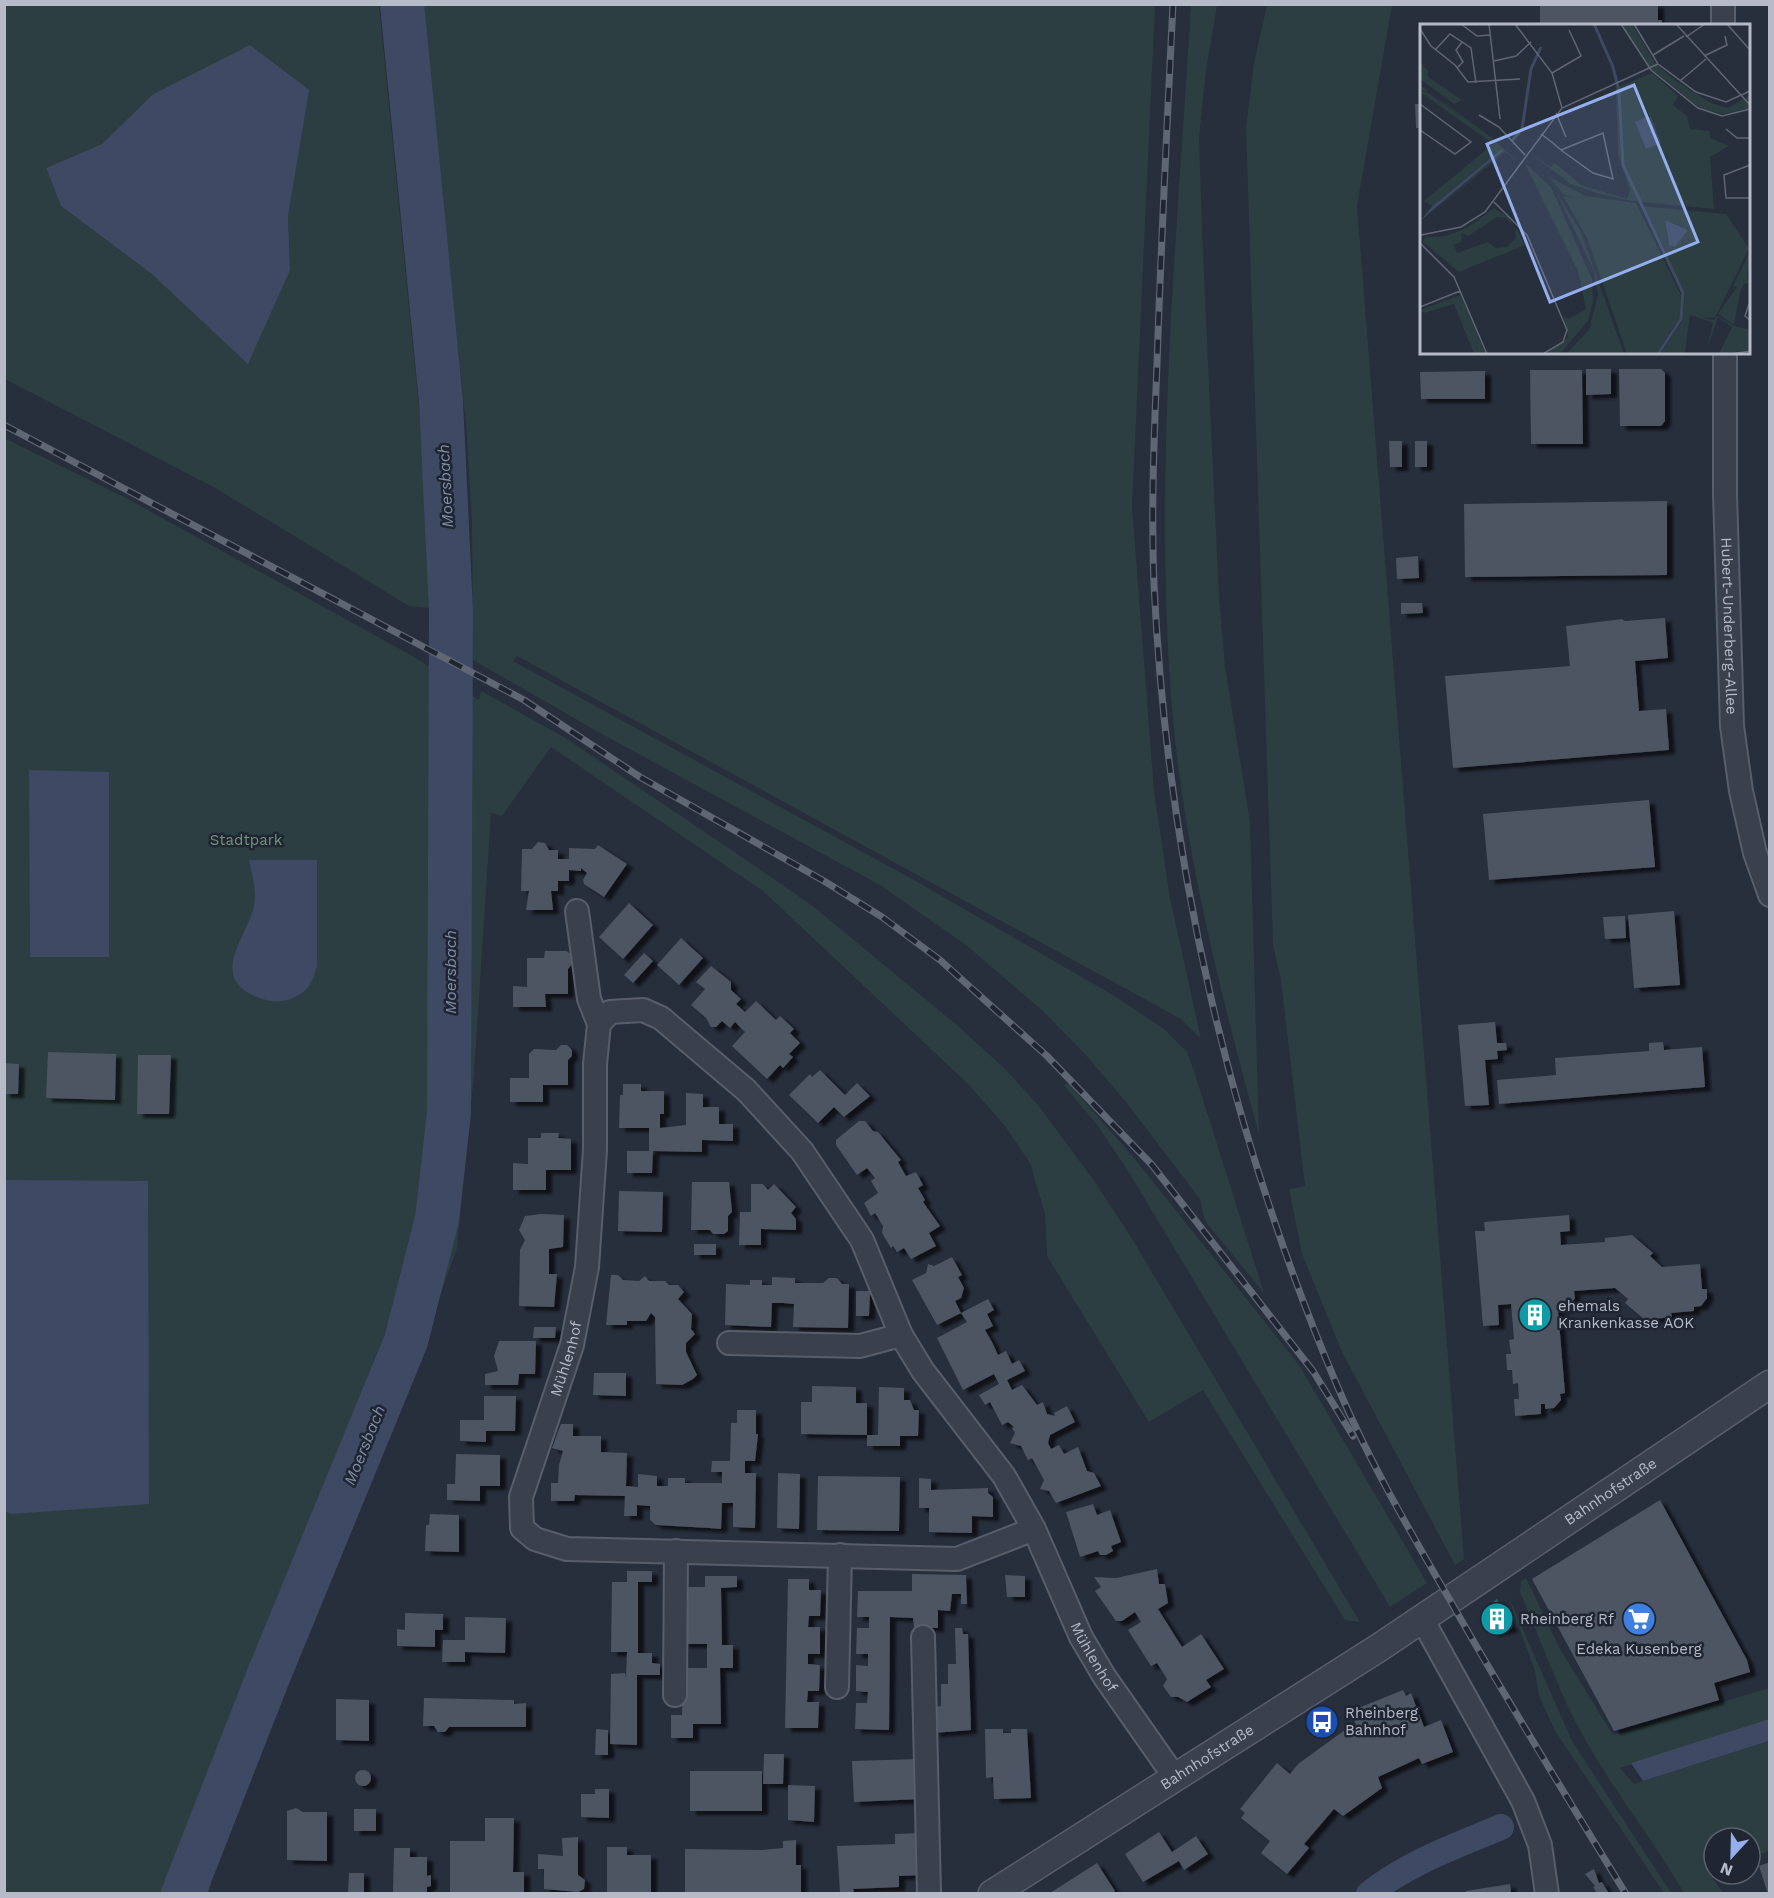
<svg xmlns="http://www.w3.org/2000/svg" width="1774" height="1898" font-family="'Work Sans',sans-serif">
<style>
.green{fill:#2c3e41;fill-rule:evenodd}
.water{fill:#3e4a63}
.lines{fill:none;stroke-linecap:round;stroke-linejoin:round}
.canal{stroke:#3e4a63;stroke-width:26}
.river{stroke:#3e4a63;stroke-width:44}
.building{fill:#4d5464;filter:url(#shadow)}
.minor-casing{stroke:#585e6a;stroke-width:26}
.tertiary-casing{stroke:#585e6a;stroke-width:30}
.minor{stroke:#3a404c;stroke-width:22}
.tertiary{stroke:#3a404c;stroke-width:27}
.rail-casing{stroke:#5f6674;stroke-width:7}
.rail{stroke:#1f2531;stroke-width:4.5;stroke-dasharray:14;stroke-linecap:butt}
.labels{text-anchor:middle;stroke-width:5;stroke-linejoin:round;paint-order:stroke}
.street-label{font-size:15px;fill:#b6bbc7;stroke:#1f2531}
.park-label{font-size:15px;fill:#70967c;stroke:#1f2531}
.poi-label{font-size:15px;fill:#b6bbc7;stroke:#1f2531;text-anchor:start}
.water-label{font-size:16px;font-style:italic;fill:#818fab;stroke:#1f2531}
.inset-river{fill:none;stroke:#3e4a63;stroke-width:3}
.inset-road{fill:none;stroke:#606674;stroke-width:1.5}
.view{fill:#95afed;fill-opacity:0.15;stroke:#95afed;stroke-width:3}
.inset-edge{fill:none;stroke:#b6bbc7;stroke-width:3}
</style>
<defs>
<filter id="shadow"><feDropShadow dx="6" dy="4" stdDeviation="1.5" flood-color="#0009"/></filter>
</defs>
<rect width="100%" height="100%" fill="#272e3c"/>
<!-- green -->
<g class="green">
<path d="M4,5H379L439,609L409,606L217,489L5,379ZM308,90L288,216L290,270L153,275L61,206L46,168L102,144L152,95Z"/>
<path d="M421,5H1155L1132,506L1154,791L1170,898L1201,1039L1181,1019L517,656L513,661L914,880L1113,995L1164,1029L1187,1052L1194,1071L1264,1293L1205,1221L1200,1199L1126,1102L1084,1053L1044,1012L966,945L880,885L600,733L473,660L472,522L466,424Z"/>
<path d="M1191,5H1217L1206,70L1199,138L1203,255L1219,597L1225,667L1250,822L1259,1134C1221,995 1184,852 1172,708C1153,474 1177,238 1191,5Z"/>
<path d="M1267,5H1392L1357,206L1464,1559L1455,1565L1342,1352L1302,1254L1289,1189L1305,1186L1281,980L1273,945L1246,128L1254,63Z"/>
<path d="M4,438L126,498L416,658L479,700L481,691L564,737L755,866L814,907L958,1026L1005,1069L1038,1105L1093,1179L1131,1237L1360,1622L1345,1620L1203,1390L1149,1422L1047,1256L1045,1214L1030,1163L1005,1126L967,1083L763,891L551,747L502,816L491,813L474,1074L457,1248L388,1440L253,1753L216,1854L209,1893H5Z"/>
<path d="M1068,1083L1135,1159L1299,1365L1427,1583L1390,1607L1128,1171L1097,1125L1064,1085Z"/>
<path d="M1526,1578L1560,1649L1613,1735L1769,1688V1719L1620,1768L1634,1784L1769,1741V1851L1750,1857V1838H1714V1868L1707,1870L1723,1893H1684C1650,1834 1605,1780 1574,1719C1554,1678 1538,1634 1520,1592L1521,1581Z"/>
<path d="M1506,1591L1572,1741L1671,1893H1664L1555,1731L1539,1696L1535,1671Z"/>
</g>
<!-- water -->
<g class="water">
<path d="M250,45L309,90L288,216L290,270L248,364L153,275L61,206L46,168L102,144L152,95Z"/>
<path d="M29,770L109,772V957H30Z"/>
<path d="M249,860H317V966C313,981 308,992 293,998C282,1003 269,1002 257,997C207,977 248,936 254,906C257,890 252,875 249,860Z"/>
<path d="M5,1180L148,1181L149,1504L12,1514L5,1511Z"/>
<path d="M1769,1719V1741L1643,1781L1631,1763Z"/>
</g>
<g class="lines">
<!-- canal -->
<path class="canal" d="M1369,1894C1407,1863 1456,1846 1501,1827"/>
<!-- river -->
<path class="river" d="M183,1894L268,1677L406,1341L437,1219L449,1113L451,611L441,401L402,4"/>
</g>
<!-- building -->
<g class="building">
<path d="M1540,4H1658V20H1662V26H1540Z"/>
<path d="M1415,104H1422V128H1416Z"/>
<path d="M1586,369H1611V394L1586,395Z"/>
<path d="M1619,369H1661L1665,373V421L1661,426H1620Z"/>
<path d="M1530,370H1582L1583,444H1531Z"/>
<path d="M1485,371V399H1421L1420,372Z"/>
<path d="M1389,441H1402V467H1390Z"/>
<rect x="1415" y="441" width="12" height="26"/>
<path d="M1667,501V575L1465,577L1464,504Z"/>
<path d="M1418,556L1419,578L1397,579L1396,558Z"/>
<path d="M1401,603H1422L1423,613L1401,614Z"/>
<path d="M1665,618L1668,658L1635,661L1639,711L1666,709L1669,750L1453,768L1445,676L1570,666L1566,626L1622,619L1625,621Z"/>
<path d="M1649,800L1655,867L1489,880L1483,814Z"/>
<path d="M538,842L545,843L549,850H558V859H569V848L595,849L598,845L627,864L604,897L584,884L583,880L587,873L581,868V871L569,870V881H558V891H551L553,910H526L529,891H521L522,849H532Z"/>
<path d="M629,903L653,925L623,959L599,937Z"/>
<path d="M1674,911L1680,985L1634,988L1628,915Z"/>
<path d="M1625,916L1626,938L1605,939L1603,917Z"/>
<path d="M681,938L703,958L679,985L657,965Z"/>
<path d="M545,951H567L572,956V964L568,969V994H545L546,1007H513V986L527,987V958H544Z"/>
<path d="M644,953L653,961L633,983L624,975Z"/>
<path d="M711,966L731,982V990L741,999L736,1004L745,1012L756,1001L776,1020L780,1016L794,1029L790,1033L800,1043L789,1054L793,1057L783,1068L780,1065L767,1079L732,1046L745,1032L735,1022L730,1028L722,1021L716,1027H711L706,1018L691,1005L705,989L696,982Z"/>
<path d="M1495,1022L1497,1043H1506L1507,1050L1497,1051L1498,1059L1485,1060L1489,1105L1465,1106L1458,1025Z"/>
<path d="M1663,1042L1664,1050L1702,1047L1705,1087L1499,1104L1497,1080L1556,1075L1555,1058L1649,1051V1043Z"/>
<path d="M561,1045H567L572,1050V1056L568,1060V1085H543V1102H510V1078H529V1054L534,1049L556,1050Z"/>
<path d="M48,1052L116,1054L115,1100L46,1098Z"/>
<path d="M138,1055H171L169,1114H137Z"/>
<path d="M4,1063L19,1064L18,1094H4Z"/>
<path d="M820,1070L845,1095L857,1083L870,1096L844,1117L834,1107L818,1123L789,1095L810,1074L812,1077Z"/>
<path d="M623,1084H641V1091H664V1114H660V1128L686,1125V1093L703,1094V1107H719V1124H733V1141L702,1140V1152L653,1151L652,1173H627V1151H649V1128H619L620,1095H623Z"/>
<path d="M859,1121H865L873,1131L878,1132L901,1160L898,1162L906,1176L916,1172L923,1185L918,1188L925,1200L923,1202L940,1226L929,1233L936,1246L911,1259L904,1248L897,1252L893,1246L891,1248L882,1233L883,1226L875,1213L871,1216L864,1203L878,1193L871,1181L875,1178L867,1168L857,1175L836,1145V1140Z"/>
<path d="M541,1133H559L558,1138L571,1139V1170H546V1190H513V1163L528,1164V1138H541Z"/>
<path d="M692,1182H729L732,1212L728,1216V1231L724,1234H713L710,1230H691Z"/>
<path d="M751,1184H763L768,1190L774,1184L796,1207L791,1213L796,1219V1230L761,1229V1245H739L740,1212H751Z"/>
<path d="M619,1191L663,1192L662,1232L618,1231Z"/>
<path d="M541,1214L564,1215L563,1247L549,1249V1274H557L554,1307L519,1306L520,1250L525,1240L519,1230L525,1216Z"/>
<path d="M1569,1215L1570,1231L1560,1232L1561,1245L1605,1242V1238L1632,1235L1653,1253L1650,1256L1662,1267L1700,1264L1702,1289H1707V1298L1701,1306L1694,1307V1311L1671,1313L1672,1317L1645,1320L1625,1303L1628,1299L1615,1288L1574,1291L1575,1298L1566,1309L1558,1310L1565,1393L1560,1394L1561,1400L1554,1408L1545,1409V1404H1541V1414L1515,1416L1514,1399H1519L1518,1383L1513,1384L1512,1370H1507L1506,1354H1511L1509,1340L1514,1339L1511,1304L1498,1305L1499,1325L1483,1326L1475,1231H1485L1484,1222Z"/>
<rect x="694" y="1244" width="22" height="11"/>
<path d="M952,1257L962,1275L958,1277L964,1288L961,1298L955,1301L961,1313L937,1325L912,1280L926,1273L928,1264L934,1266Z"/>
<path d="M611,1275H618L623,1280L639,1281L645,1276L649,1281H665L669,1285H678L684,1292L678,1299L692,1314L691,1329L695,1334L686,1343V1352L697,1375L693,1379L682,1385L656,1384L655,1317L651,1313L646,1321H627V1325H606Z"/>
<path d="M772,1277L795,1278V1283H823L829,1278H837L842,1284H849L848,1328L793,1327L794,1304L783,1303H772L771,1327L725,1325L726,1284L750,1285V1280H762V1285H772Z"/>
<path d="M856,1291H870L869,1316H856Z"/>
<path d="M988,1299L994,1310L987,1314L993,1326L985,1330L992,1342L998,1355L1006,1351L1012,1364L1019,1360L1025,1371L1007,1380L1012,1390L1022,1385L1037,1405L1043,1402L1047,1414L1055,1416L1054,1413L1067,1406L1075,1422L1050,1435L1048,1443L1051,1449L1059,1445L1064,1454L1078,1447L1087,1471L1094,1473L1101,1486L1056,1503L1049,1491L1040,1489L1044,1480L1032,1458L1028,1460L1021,1446L1010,1443L1015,1433L1012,1428L1014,1427L1008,1422L1002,1425L990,1402L985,1405L979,1395L999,1384L994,1374L963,1390L937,1338L967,1322L961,1313Z"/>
<path d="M534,1327H556L555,1338H533Z"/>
<path d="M499,1341H536L535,1374H519L518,1385H485V1374L498,1371L494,1356Z"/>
<path d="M594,1373H626V1396L593,1395Z"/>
<path d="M812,1386L856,1387V1403H867V1435H878L879,1387L904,1388V1400H910L914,1410H919L918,1436H900V1446H867V1435L801,1434V1402H812Z"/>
<path d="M484,1396H516L515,1431H486V1442L460,1441V1420H484Z"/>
<path d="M737,1410H756V1434H758L755,1461H745V1473H756L755,1528L733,1527V1503H722L721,1529L709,1528L656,1525L650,1520V1506L637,1505V1516H624L625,1496L575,1495L574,1501H551V1483H558L559,1465L563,1451L552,1448L561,1424H573V1436H601V1452L627,1453L626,1486L638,1487V1474L657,1476V1486H668V1478H685V1483H722V1472H711L712,1461H730L731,1423H737Z"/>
<path d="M456,1454L500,1455V1486H480V1501L447,1500V1484H455Z"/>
<path d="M778,1473L800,1474L799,1529L777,1528Z"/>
<path d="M818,1476L900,1477L899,1531L817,1530Z"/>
<path d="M919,1478L931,1479V1490L988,1488V1493L993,1497V1517L972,1516V1533L929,1532V1508H919Z"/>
<path d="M1660,1500L1747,1660L1750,1672L1714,1683L1719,1700L1614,1731L1532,1579Z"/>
<path d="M1093,1504L1097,1515L1110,1510L1121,1542L1111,1546L1113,1551L1106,1555H1100L1098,1551L1080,1557L1066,1512Z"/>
<path d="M430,1514L459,1515V1552L425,1551L426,1525H429Z"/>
<path d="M1157,1569L1159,1584H1165L1168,1603L1158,1609L1182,1647L1201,1634L1224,1669L1206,1680L1211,1687L1187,1702L1178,1697H1171L1163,1686L1167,1679L1157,1663L1151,1666L1128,1630L1141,1622L1135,1612L1122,1621H1116L1095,1591L1101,1587L1094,1577L1116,1578Z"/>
<path d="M627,1571H652V1582H638V1653H652V1663L660,1664V1675H637V1745L610,1744L611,1674L625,1673L626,1678L627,1652H611L612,1582H627Z"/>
<path d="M912,1574L966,1575L967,1604H961V1594H952L950,1611L938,1610V1628L914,1627L913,1618L890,1617L889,1730L855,1729L856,1703H867L868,1692L856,1691V1665L868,1666V1654H856L857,1628H869V1617H857L858,1591H912Z"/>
<path d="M1005,1575L1025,1576V1597H1007Z"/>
<path d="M705,1576H737V1587L721,1588L722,1645H733V1668H720L721,1724H693V1738H671V1715H682L683,1668H707V1644H683V1587H705Z"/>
<path d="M788,1579H809V1590H821L820,1616H809L808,1627H820V1654H808V1664L820,1665L819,1691H808L807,1702H819L818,1728H785Z"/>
<path d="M1497,1599L1512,1628L1493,1633L1482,1611Z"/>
<path d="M405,1613L443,1614V1630H435V1647L397,1646V1629L405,1630Z"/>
<path d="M465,1617L506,1618L505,1653L465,1652V1662H442L443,1640H465Z"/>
<path d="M955,1628H962L963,1634H968L971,1730L934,1733L933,1707L941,1706V1684H948V1664H956Z"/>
<path d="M1403,1690L1406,1696L1411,1693L1424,1727L1441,1720L1453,1752L1422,1764L1419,1758L1378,1777L1382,1788L1343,1816L1334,1809L1304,1844L1309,1848L1287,1874L1261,1853L1270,1841L1241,1818L1245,1813L1240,1809L1277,1763L1290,1774L1298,1764L1345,1730L1356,1725L1351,1711Z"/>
<path d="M424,1698L514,1700V1704L526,1703V1727H449L445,1732H438L434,1726H423Z"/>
<path d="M336,1699L369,1700V1741L336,1740Z"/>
<path d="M596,1729L608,1730V1755H595Z"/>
<path d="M985,1729H1003V1733H1011V1729H1027L1031,1798L994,1799L993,1777L986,1778Z"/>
<path d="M764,1754H784L783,1784H763Z"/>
<path d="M919,1759L921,1799L854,1802L852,1761Z"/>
<circle cx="363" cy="1778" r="8"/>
<rect x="690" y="1771" width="72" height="40"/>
<path d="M788,1785L815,1786L814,1822L788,1820Z"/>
<path d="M595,1789H609V1818L581,1817V1794H595Z"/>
<path d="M296,1808L303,1812H327V1861L287,1860V1811Z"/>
<rect x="354" y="1809" width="22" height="22"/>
<path d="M485,1818H514L513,1872H524V1893L450,1892V1841H485Z"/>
<path d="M1159,1832L1172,1852L1196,1836L1208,1854L1184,1870L1179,1861L1143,1882L1125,1854Z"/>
<path d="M922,1833L923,1875L899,1876V1887L853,1889L854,1893H840L837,1846L895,1844V1834Z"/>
<path d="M578,1837V1875L585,1880L584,1889L578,1892L544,1889V1869H538V1854L563,1856L562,1838Z"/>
<path d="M796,1840V1865H801V1893H685V1849L762,1850L783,1848V1841Z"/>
<path d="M607,1847H627V1855H651V1893H607Z"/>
<path d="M394,1848H410V1857H427V1876L431,1875V1886L427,1887V1893L393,1892Z"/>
<path d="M1770,1862V1894H1768L1759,1866Z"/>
<path d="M1097,1863L1115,1891L1112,1893H1050Z"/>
<path d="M1594,1869L1599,1883L1602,1882L1608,1892L1605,1893H1597L1593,1887L1595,1886L1585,1874Z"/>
<path d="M349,1873H364V1893H348Z"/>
<path d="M1510,1884L1511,1893H1466V1891Z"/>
</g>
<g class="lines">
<!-- minor casing -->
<g class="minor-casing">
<g id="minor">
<path d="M1723,4V26"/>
<path id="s1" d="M1725,352V493L1732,726L1741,791L1755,853L1770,895"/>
<path d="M577,911L589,999L599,1024"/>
<path d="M729,1343L860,1346L901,1335"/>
<path id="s2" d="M1034,1529L957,1559L567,1549L535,1539L522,1528L521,1497L572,1345L587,1267L595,1150V1064L599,1024L610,1012L643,1010L661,1018L746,1090L802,1151L862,1240L901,1335L923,1371L1004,1476L1034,1529L1081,1637L1104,1676L1174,1776"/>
<path d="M1422,1619L1523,1801L1540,1845L1547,1894"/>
<path d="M923,1637L929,1894"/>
<path d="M837,1687L840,1555"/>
<path d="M675,1695L676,1551"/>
</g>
</g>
<!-- tertiary casing -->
<g class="tertiary-casing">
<g id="tertiary">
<path id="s3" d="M992,1894L1380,1647L1770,1384"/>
</g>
</g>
<!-- minor -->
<use href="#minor" class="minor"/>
<!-- tertiary -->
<use href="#tertiary" class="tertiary"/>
<!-- rail casing -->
<g class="rail-casing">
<g id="rail">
<path d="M1173,4C1167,124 1161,244 1157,364C1154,438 1151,511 1154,584C1167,862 1230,1135 1339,1390C1370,1463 1411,1533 1451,1602C1507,1701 1567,1797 1626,1894"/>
<path d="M4,425L524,700L640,777L824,881L882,917L940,960L1047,1056L1152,1165L1313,1371L1353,1436"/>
</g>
</g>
<!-- rail -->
<use href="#rail" class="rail"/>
</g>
<!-- icons -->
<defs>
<g id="building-disc" transform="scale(1.725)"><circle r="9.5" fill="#0f9aa8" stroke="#1f2531"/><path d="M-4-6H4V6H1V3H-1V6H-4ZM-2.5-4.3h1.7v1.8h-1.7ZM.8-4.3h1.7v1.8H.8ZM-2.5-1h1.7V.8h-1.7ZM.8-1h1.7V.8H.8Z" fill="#fff"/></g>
<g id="supermarket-disc" transform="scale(1.725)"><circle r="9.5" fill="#3f7fe0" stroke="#1f2531"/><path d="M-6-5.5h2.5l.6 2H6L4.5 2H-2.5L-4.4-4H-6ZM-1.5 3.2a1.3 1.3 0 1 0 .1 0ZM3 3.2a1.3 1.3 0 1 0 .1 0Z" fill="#fff"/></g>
<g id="bus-disc" transform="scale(1.725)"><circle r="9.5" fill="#1a4fb4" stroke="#1f2531"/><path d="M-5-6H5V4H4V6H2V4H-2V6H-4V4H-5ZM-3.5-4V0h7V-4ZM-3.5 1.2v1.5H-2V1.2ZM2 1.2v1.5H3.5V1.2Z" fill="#fff"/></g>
</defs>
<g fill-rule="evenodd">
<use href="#building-disc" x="1535" y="1315"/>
<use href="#building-disc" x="1497" y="1619"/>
<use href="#supermarket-disc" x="1639" y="1619"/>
<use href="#bus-disc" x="1322" y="1722"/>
</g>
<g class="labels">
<!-- street labels -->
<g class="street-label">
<text dy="5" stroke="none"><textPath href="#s1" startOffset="274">Hubert-Underberg-Allee</textPath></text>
<text dy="5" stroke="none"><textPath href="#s2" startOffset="700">Mühlenhof</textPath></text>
<text dy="5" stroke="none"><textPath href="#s3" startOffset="738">Bahnhofstraße</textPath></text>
<text dy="5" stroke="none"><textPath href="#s2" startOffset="1888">Mühlenhof</textPath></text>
<text dy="5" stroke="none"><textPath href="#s3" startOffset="255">Bahnhofstraße</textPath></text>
</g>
<!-- park labels -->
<g class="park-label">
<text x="246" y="845">Stadtpark</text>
</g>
<!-- poi labels -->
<g class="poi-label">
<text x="1558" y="1311">ehemals<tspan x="1558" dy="17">Krankenkasse AOK</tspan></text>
<text x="1520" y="1624">Rheinberg Rf</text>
<text x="1639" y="1654" text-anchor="middle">Edeka Kusenberg</text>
<text x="1345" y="1718">Rheinberg<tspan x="1345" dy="17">Bahnhof</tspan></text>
</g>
<!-- water labels -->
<g class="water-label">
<text transform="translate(445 486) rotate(-93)" y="6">Moersbach</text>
<text transform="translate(450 972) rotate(-90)" y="6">Moersbach</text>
<text transform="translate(364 1445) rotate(-68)" y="6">Moersbach</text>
</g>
</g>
<!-- overview -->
<g transform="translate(1420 24)">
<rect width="330" height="330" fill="#272e3c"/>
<path d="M202,0H212L235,39L254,56L291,79L308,84L330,71V84L302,90L280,84L230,44ZM0,38L9,48L7,52L42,76L34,80L0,55ZM232,49L258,72L253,81L267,92L270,105L290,107V114L309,122L290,133L294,185L212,177L180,170L151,160L110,129L131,143L135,139L161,161L207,175L210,167L198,130L196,64ZM0,61L90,127L99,137L89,126L74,116L98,138L85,128L0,199L84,126L0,194L12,182L4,177L73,120L0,68L6,67L44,95L8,67L0,66ZM104,138L131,163L172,255L173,278L168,297L140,330H127L148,313L144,293L149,295L166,285L158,247ZM129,153L166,172L216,179L262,273L260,293L236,330H207L167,214L143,172L155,174L144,171ZM135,166L161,208L204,330H146L169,306L178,270L174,247ZM221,182L306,190L329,224L295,294L282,293L293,296L298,292L314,302L330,306V326L299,330L312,303L298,293L287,325L293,299L271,291L270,296V289L265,330H240L262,297L265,270ZM245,197L256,200L268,206L249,221ZM74,184L88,193L94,202L86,194L77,193L48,212L42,209L41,218L34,221L37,229L68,218L76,224L87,223L95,215L96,204L105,221L39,248L3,218L5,213L26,212L47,204ZM330,228L327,254L330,259L324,260L320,268L314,301L298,290L317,263L313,262ZM41,271L66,330H54L34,280L4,289L0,286Z" fill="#2c3e41" fill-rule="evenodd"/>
<path d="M226,93H231L241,119L226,125L215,98ZM82,125L83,127L0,197L13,182ZM245,196L268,206L255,223L249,221Z" fill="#3e4a63"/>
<path class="inset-river" d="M174,0L193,43L199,67L203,141L263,269L261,295L238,330M92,117L102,105L111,45L121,23"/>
<path class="inset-road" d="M41,0L57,12L70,11M69,0L80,95M95,0L132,49L142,84M201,0L231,46L278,84L302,92L330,85M214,0L238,40L276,68L306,78L330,67M256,0L330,81M307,0L330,26M0,5L11,22L35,41L48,58L100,55M266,13L285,0M15,26L30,10L51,24L56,59M233,31L264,12M284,32L307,21L305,12M74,37L96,32L111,18M37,44L43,38L36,26L42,18M132,49L161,32L149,6M260,57L286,35M0,80L51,118L35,130L0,106M136,89L146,113M59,91L79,103L105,131M306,105L317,114H330M121,110L133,119L141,126L145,129L173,149L193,155L183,109L141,126M330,141L304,151L306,174H330M74,178L107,211L147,306L143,318L123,330M1,211L41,203L65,188L142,84L238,40M0,219L34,253L67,330M329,280L325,292L330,296M0,283L40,267M311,330L330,327"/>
<path class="view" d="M214,61L278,218L130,278L67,120Z"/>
<rect width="330" height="330" class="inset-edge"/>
</g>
<!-- border -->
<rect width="1774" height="1898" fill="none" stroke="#b6bbc7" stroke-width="12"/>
<!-- north arrow -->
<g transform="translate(1732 1856) rotate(202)"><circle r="28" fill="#1f2531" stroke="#5b616d" stroke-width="1.5"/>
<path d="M0-4.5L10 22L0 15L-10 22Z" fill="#95afed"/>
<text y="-9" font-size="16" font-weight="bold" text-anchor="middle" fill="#b6bbc7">N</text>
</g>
</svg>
